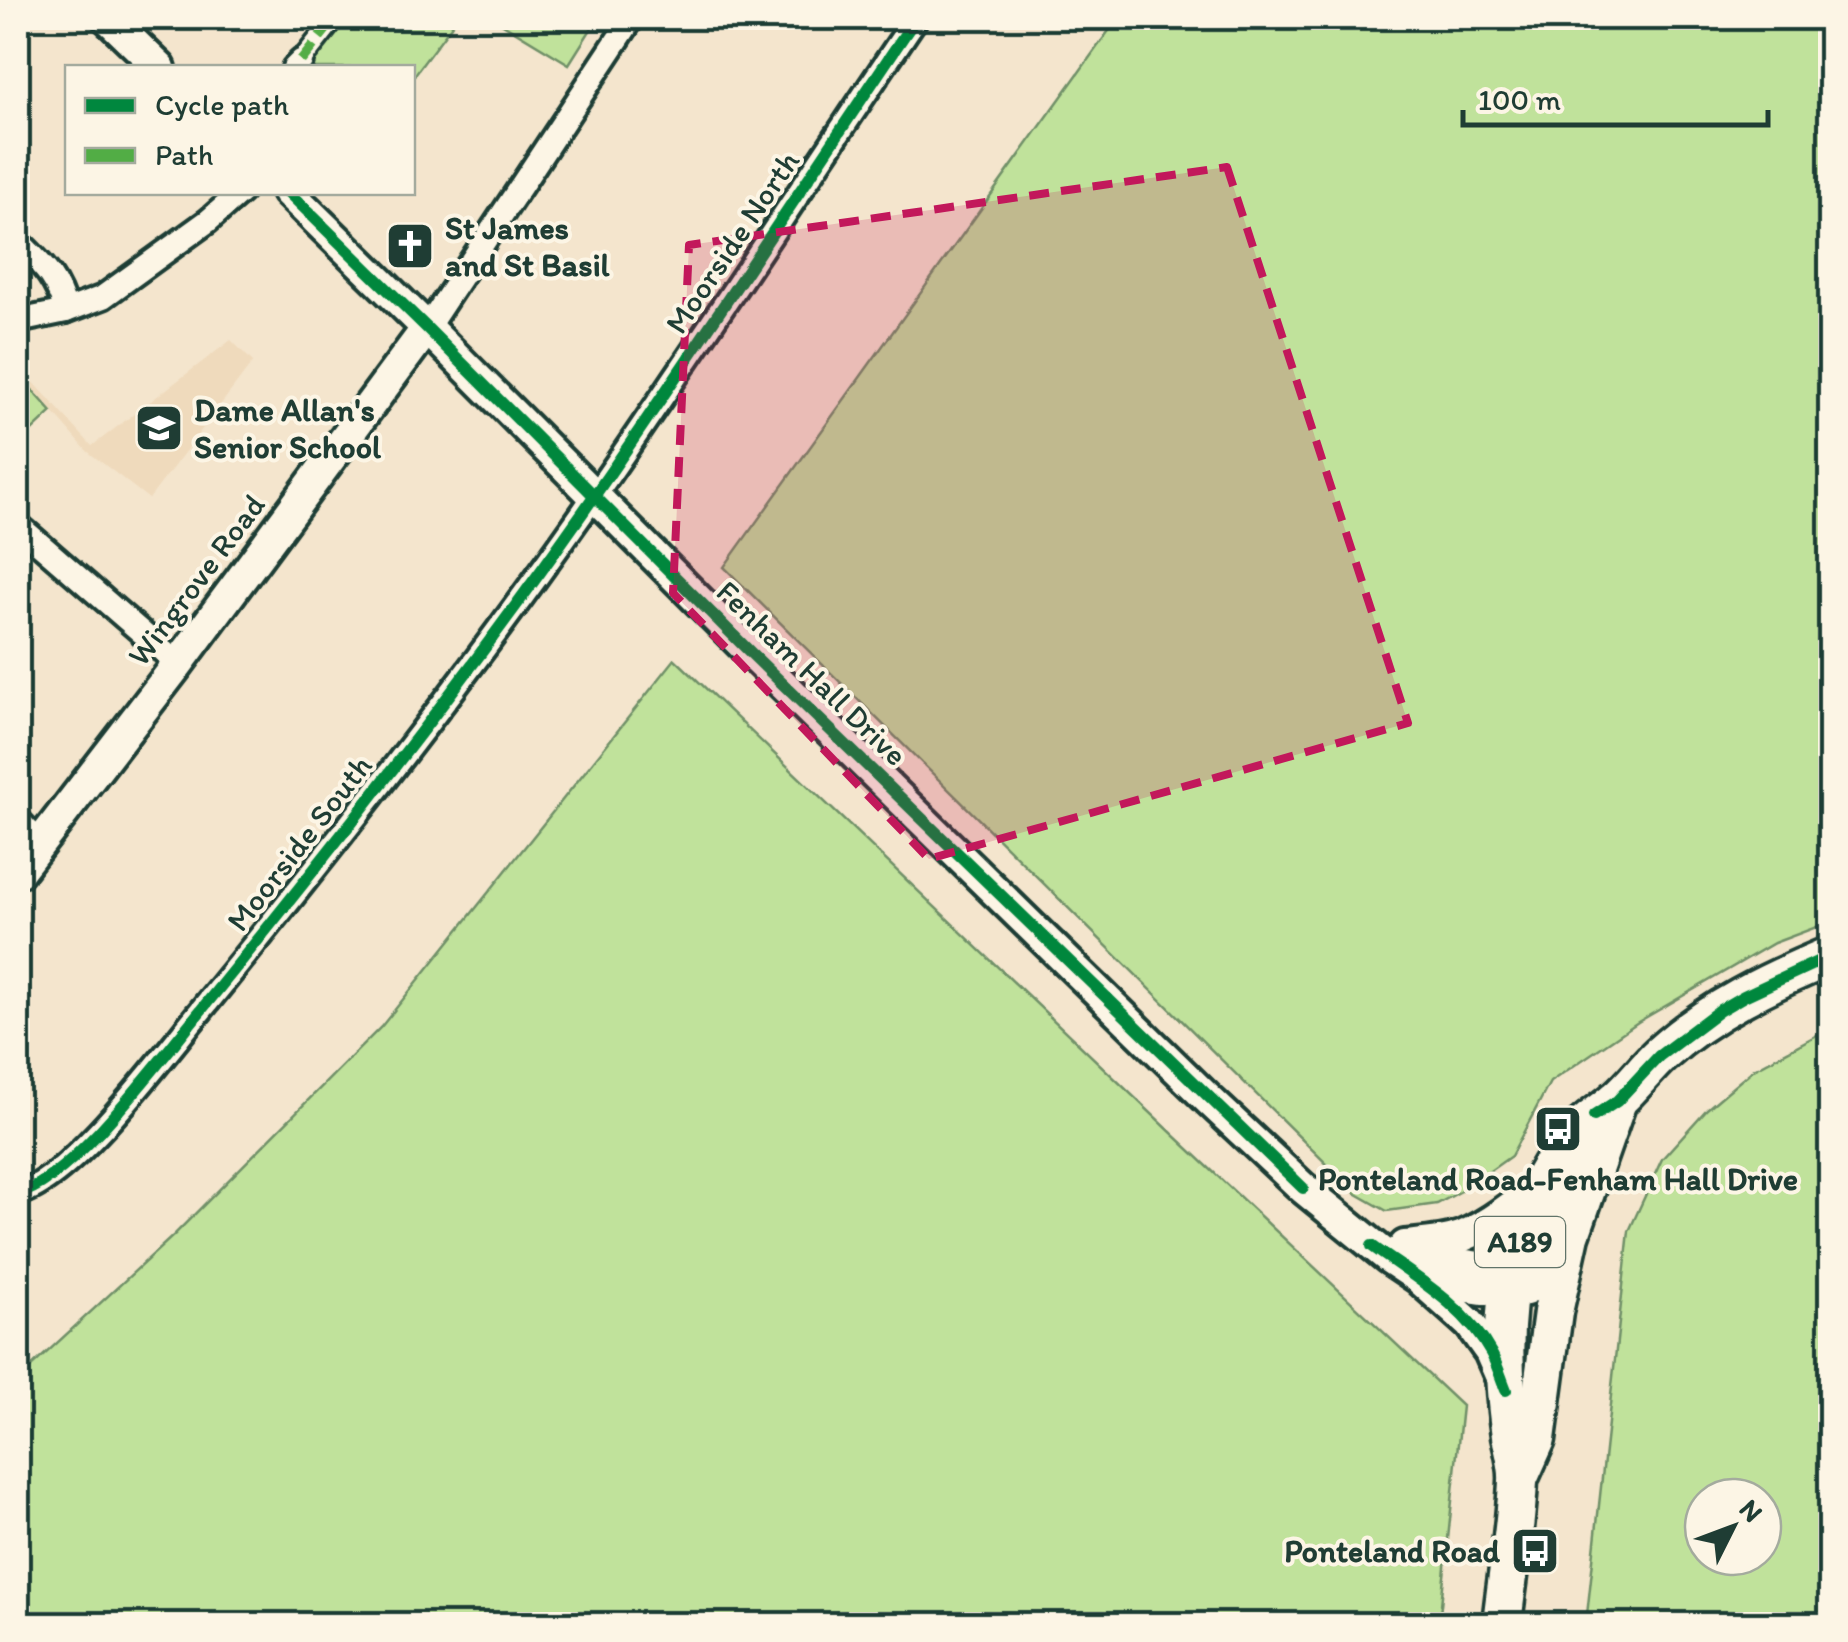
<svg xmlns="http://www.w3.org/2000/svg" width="1848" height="1642" font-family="Itim,sans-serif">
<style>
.built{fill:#efdabc}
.green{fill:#c0e29b;stroke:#709068;stroke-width:2.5;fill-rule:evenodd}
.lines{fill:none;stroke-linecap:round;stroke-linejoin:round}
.pedestrian-casing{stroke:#1f3d34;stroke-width:25}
.minor-casing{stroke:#1f3d34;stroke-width:30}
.tertiary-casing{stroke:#1f3d34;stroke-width:38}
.primary-casing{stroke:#1f3d34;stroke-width:45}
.pedestrian{stroke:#fcf5e5;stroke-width:18}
.minor{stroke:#fcf5e5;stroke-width:22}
.tertiary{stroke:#fcf5e5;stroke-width:30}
.primary{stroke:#fcf5e5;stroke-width:38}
.quiet{stroke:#52ad45;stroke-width:10;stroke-dasharray:20 10;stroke-linecap:butt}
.cycleway-casing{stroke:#fcf5e5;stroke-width:19}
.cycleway{stroke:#00873e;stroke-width:12}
.marked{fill:#c2185b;fill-opacity:0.2;stroke:#c2185b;stroke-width:8;stroke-dasharray:20 12;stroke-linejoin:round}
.labels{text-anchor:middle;stroke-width:8;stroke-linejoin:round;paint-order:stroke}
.shield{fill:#fcf5e5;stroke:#617469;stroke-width:2.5}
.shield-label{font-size:30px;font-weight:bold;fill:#1f3d34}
.poi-label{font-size:32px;font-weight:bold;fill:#1f3d34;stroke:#fcf5e5;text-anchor:start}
.street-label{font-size:32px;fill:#1f3d34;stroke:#fcf5e5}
</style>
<rect width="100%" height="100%" fill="#f4e5cd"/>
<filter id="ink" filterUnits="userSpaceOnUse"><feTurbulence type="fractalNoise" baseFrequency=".01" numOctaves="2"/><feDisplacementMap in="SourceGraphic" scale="20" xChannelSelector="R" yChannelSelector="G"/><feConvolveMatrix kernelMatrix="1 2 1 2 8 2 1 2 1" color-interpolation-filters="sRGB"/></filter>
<g filter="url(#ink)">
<!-- built -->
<path class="built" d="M231,340L253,362L149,499L87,451L53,412L18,444V365L92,446Z"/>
<!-- green -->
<g class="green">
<path d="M349,18H457L413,77L412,68H308Z"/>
<path d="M493,18H598L569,64Z"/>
<path d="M1118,18H1830V922L1774,943L1638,1022L1550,1082L1511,1156L1463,1190L1437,1204L1387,1211L1357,1194L724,567Z"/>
<path d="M18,374L52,412L18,444Z"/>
<path d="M675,659L1174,1135L1462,1406L1439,1624H18V1379L174,1235L381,1027Z"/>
<path d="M1830,1028V1624H1586L1629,1231L1662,1159L1707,1109L1754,1069ZM1703,1497H1763V1557H1703Z"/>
</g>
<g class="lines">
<!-- pedestrian casing -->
<g class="pedestrian-casing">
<path id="pedestrian" d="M301,61L335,18"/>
</g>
<!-- minor casing -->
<g class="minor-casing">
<g id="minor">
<path d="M294,68L301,61"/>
<path d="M18,241C43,266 56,276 66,311"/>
<path d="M18,321L66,311L103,297L208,221L241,192"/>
<path d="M427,328L632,18"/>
<path d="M18,525L178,664"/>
<path d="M18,820L40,843"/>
<path d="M18,1193C69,1184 166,1052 202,1009C334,847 463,683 583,512C697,349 805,182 916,18"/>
</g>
</g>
<!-- tertiary casing -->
<g class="tertiary-casing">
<g id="tertiary">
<path d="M108,18L160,68"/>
<path d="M288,192L427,328L752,654L1209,1100L1303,1188L1389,1258L1416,1276L1434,1282L1510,1293L1526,1290L1540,1273L1561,1197L1573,1168L1596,1134"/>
<path d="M18,872L178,664L427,328"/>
<path d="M1405,1246C1424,1244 1443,1243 1461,1237C1490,1225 1517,1203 1541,1183"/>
<path d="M1399,1252L1414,1257L1512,1272L1529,1279"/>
<path d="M1421,1280L1470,1324L1490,1352L1503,1382"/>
</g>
</g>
<!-- primary casing -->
<g class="primary-casing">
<g id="primary">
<path d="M1519,1477L1536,1439L1553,1312L1570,1235L1617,1101"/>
<path d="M1502,1624C1507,1577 1516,1528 1518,1481C1519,1466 1514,1450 1511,1436C1509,1421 1507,1405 1506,1390C1499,1306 1514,1204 1572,1138C1586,1121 1603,1113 1618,1099C1633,1086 1645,1069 1660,1055C1709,1010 1770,981 1830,956"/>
</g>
</g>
<!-- pedestrian -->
<use href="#pedestrian" class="pedestrian"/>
<!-- minor -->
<use href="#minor" class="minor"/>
<!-- tertiary -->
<use href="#tertiary" class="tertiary"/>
<!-- primary -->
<use href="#primary" class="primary"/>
<!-- quiet -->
<path class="quiet" d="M301,61L335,18"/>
<!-- cycleway casing -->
<g class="cycleway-casing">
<g id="cycleway">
<path d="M288,192L427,328L752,654L1303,1188"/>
<path d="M1594,1116L1617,1101L1659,1056L1720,1010L1744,996L1830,956"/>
<path d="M18,1193C69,1184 166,1052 202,1009C334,847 463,683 583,512C697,349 805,182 916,18"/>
<path d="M1372,1246C1414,1277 1465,1305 1491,1353C1497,1364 1501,1378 1506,1390"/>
</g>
</g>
<!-- cycleway -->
<use href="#cycleway" class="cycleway"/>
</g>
</g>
<!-- marked area -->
<path class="marked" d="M1227,167L1408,723L929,859L673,593L689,245Z"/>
<!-- icons -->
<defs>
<g id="church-square" transform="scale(2.5)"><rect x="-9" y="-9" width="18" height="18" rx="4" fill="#1f3d34" stroke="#fcf5e5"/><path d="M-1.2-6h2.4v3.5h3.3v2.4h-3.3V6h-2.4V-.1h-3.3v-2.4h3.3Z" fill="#fff"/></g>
<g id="school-square" transform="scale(2.5)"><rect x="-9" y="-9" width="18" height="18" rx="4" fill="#1f3d34" stroke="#fcf5e5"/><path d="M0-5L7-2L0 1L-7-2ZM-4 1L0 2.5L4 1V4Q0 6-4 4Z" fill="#fff"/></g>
<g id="bus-square" transform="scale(2.5)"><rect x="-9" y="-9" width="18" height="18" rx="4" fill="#1f3d34" stroke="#fcf5e5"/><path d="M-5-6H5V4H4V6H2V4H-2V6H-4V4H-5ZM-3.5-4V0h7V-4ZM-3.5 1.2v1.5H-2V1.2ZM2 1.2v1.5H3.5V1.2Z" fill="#fff"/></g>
</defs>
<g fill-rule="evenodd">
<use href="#church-square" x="410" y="246"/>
<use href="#school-square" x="159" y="428"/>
<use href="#bus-square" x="1558" y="1129"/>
<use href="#bus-square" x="1535" y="1551"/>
</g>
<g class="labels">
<!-- shield labels -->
<rect class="shield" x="1475" y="1217" width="90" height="50" rx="8"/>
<g class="shield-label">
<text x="1520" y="1252">A189</text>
</g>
<!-- poi labels -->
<g class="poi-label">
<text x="445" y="239">St James<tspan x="445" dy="37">and St Basil</tspan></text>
<text x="194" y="421">Dame Allan's<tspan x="194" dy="37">Senior School</tspan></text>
<text x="1558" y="1190" text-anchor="middle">Ponteland Road-Fenham Hall Drive</text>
<text x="1500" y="1562" text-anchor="end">Ponteland Road</text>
</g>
<!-- street labels -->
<g class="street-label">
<text transform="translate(732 242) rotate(-56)" y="11">Moorside North</text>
<text transform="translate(196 580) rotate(-53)" y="11">Wingrove Road</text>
<text transform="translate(812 673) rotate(44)" y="11">Fenham Hall Drive</text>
<text transform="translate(299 843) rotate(-52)" y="11">Moorside South</text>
</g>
</g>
<!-- margin -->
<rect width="1848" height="1642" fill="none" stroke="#fcf5e5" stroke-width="60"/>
<rect x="30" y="30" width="1788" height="1582" fill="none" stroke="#1f3d34" stroke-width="4" filter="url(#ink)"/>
<!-- legend -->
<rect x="65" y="65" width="350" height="130" fill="#fcf5e5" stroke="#a4ab9e" stroke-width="2.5"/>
<rect x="85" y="98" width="50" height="15" fill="#00873e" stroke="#a4ab9e" stroke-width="2.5"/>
<text x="155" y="115" font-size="30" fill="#1f3d34">Cycle path</text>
<rect x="85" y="148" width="50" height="15" fill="#52ad45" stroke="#a4ab9e" stroke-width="2.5"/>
<text x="155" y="165" font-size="30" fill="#1f3d34">Path</text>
<!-- north arrow -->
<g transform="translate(1733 1527) rotate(48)"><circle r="48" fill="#fcf5e5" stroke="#a4ab9e" stroke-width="2.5"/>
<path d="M0-8L18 38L0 25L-18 38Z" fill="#1f3d34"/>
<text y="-15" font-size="28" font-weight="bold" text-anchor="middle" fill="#1f3d34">N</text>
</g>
<!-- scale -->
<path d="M1463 110v15h305v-15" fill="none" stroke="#1f3d34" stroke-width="5"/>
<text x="1478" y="110" font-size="30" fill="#1f3d34" stroke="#fcf5e5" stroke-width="8" paint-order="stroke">100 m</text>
</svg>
